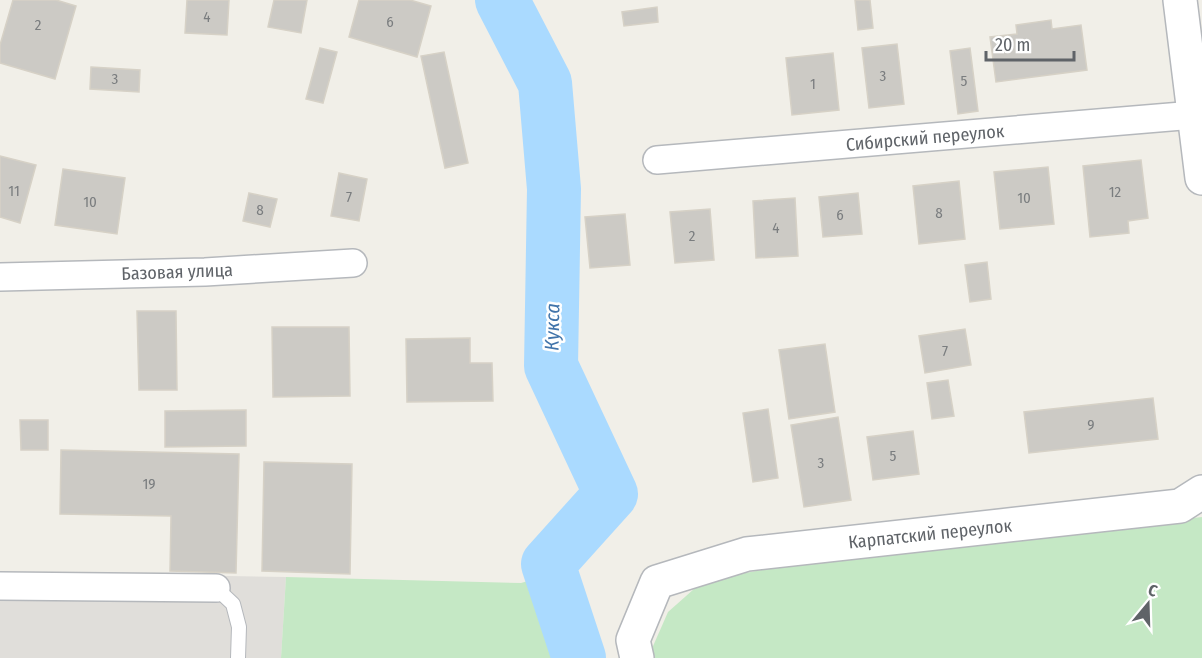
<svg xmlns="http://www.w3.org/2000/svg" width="1202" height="658" font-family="'Fira Sans Condensed',sans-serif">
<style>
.industrial{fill:#e0deda}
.green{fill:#c5e8c5}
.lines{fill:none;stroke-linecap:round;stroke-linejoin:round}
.river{stroke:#aadaff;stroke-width:54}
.building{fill:#cccac5;stroke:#d6d1c6;stroke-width:1.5}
.service-casing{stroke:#b5b8bc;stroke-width:16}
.minor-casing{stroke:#b5b8bc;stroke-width:30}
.tertiary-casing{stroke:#b5b8bc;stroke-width:36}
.service{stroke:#fff;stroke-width:14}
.minor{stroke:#fff;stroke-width:27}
.tertiary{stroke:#fff;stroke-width:33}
.labels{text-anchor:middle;stroke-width:5;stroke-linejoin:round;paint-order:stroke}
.number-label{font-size:15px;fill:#7a7d7f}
.street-label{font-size:18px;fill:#5f6368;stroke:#fff}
.water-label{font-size:20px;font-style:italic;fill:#4174aa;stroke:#fff}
</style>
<rect width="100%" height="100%" fill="#f1efe8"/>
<!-- industrial -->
<path class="industrial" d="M0,572L286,577L281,658H0Z"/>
<!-- green -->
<g class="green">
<path d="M1202,517V658H651L650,653L668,612L703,581L799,563Z"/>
<path d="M286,577L521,583L528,581L564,658H281Z"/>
</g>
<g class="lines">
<!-- river -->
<path class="river" d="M502,0L545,83L554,189L551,366L611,494L548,564L579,658"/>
</g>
<!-- building -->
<g class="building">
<path d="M13,0H56L76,6L55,79L0,63V45Z"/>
<path d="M187,0H229L227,35L185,33Z"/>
<path d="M274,0H307L301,33L268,27Z"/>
<path d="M359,0H410L431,6L417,57L349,37Z"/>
<path d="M855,0H870L873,28L858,30Z"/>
<path d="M657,7L658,22L624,26L622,12Z"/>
<path d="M1051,20L1052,29L1081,25L1087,70L996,82L990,37L1017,34L1016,25Z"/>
<path d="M897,44L904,104L869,108L862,48Z"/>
<path d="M320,48L337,52L323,103L306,99Z"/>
<path d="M970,48L978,111L958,114L950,51Z"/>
<path d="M444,52L468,163L445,168L421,56Z"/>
<path d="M833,53L839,110L792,115L786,58Z"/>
<path d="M91,67L140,70L139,92L90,89Z"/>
<path d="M0,156L36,165L20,223L0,217Z"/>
<path d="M1141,160L1148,218L1128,221L1129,233L1090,237L1083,166Z"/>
<path d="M1048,167L1054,224L1000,229L994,172Z"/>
<path d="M63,169L125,178L117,234L55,225Z"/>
<path d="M339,173L367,179L359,221L331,216Z"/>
<path d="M959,181L965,239L919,244L913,186Z"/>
<path d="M249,193L277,199L270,227L243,221Z"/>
<path d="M858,193L862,234L823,237L819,197Z"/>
<path d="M795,198L798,256L756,258L753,201Z"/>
<path d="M710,209L714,260L675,263L670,212Z"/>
<path d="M625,214L630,265L590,268L585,217Z"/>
<path d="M987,262L991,299L970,302L965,265Z"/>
<path d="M137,311H176L177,390H139Z"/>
<path d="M272,327H349L350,396L273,397Z"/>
<path d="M965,329L971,365L925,373L919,336Z"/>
<path d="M470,338V363H492L493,401L407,402L406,339Z"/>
<path d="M825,344L835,412L789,419L779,350Z"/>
<path d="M948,380L954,416L932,419L927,383Z"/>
<path d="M1153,398L1158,439L1029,453L1024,412Z"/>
<path d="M768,409L778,478L753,482L743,413Z"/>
<path d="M246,410V446L165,447V411Z"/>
<path d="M838,417L851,500L804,507L791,425Z"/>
<path d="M20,420H48V450H21Z"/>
<path d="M913,431L919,474L873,480L867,437Z"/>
<path d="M61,450L239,454L236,573L170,571L171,516L60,514Z"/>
<path d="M264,462L352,464L350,574L262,571Z"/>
</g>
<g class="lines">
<!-- service casing -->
<g class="service-casing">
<path id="service" d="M216,588L233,604L239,627L238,658"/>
</g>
<!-- minor casing -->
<g class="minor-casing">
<g id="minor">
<path d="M657,160L1194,115"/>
<path d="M0,277L205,272L353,263"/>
<path d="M0,586L216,588"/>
</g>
</g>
<!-- tertiary casing -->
<g class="tertiary-casing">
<g id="tertiary">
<path d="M1180,0L1202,178"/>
<path d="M637,658L633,640L657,582L747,554L1180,506L1202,492"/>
</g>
</g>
<!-- service -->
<use href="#service" class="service"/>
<!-- minor -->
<use href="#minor" class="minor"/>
<!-- tertiary -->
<use href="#tertiary" class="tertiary"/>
</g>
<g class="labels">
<!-- number labels -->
<g class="number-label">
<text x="207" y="22">4</text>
<text x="390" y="27">6</text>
<text x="38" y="30">2</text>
<text x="883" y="81">3</text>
<text x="115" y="84">3</text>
<text x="964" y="86">5</text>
<text x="813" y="89">1</text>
<text x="14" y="196">11</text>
<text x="1115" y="197">12</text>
<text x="349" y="202">7</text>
<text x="1024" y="203">10</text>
<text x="90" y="207">10</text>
<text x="260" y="215">8</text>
<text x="939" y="218">8</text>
<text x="840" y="220">6</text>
<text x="776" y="233">4</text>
<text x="692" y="241">2</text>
<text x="945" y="356">7</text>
<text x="1091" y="430">9</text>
<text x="893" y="461">5</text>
<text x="821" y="468">3</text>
<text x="149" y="489">19</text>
</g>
<!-- street labels -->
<g class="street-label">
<text transform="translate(925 138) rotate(-5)" y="6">Сибирский переулок</text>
<text transform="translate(177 272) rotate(-2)" y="6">Базовая улица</text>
<text transform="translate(930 534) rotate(-6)" y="6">Карпатский переулок</text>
</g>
<!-- water labels -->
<g class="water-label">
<text transform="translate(552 327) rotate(-89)" y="7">Кукса</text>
</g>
</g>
<!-- north arrow -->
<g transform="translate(1148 604) rotate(19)" stroke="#ffffff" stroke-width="4.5" paint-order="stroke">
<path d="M0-4.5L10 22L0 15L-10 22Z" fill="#5f6368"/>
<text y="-9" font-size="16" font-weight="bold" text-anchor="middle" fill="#5f6368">С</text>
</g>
<!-- scale -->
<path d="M986 51v9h88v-9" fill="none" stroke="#5f6368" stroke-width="3"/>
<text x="995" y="51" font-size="18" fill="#5f6368" stroke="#ffffff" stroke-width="4.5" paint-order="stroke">20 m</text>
</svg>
